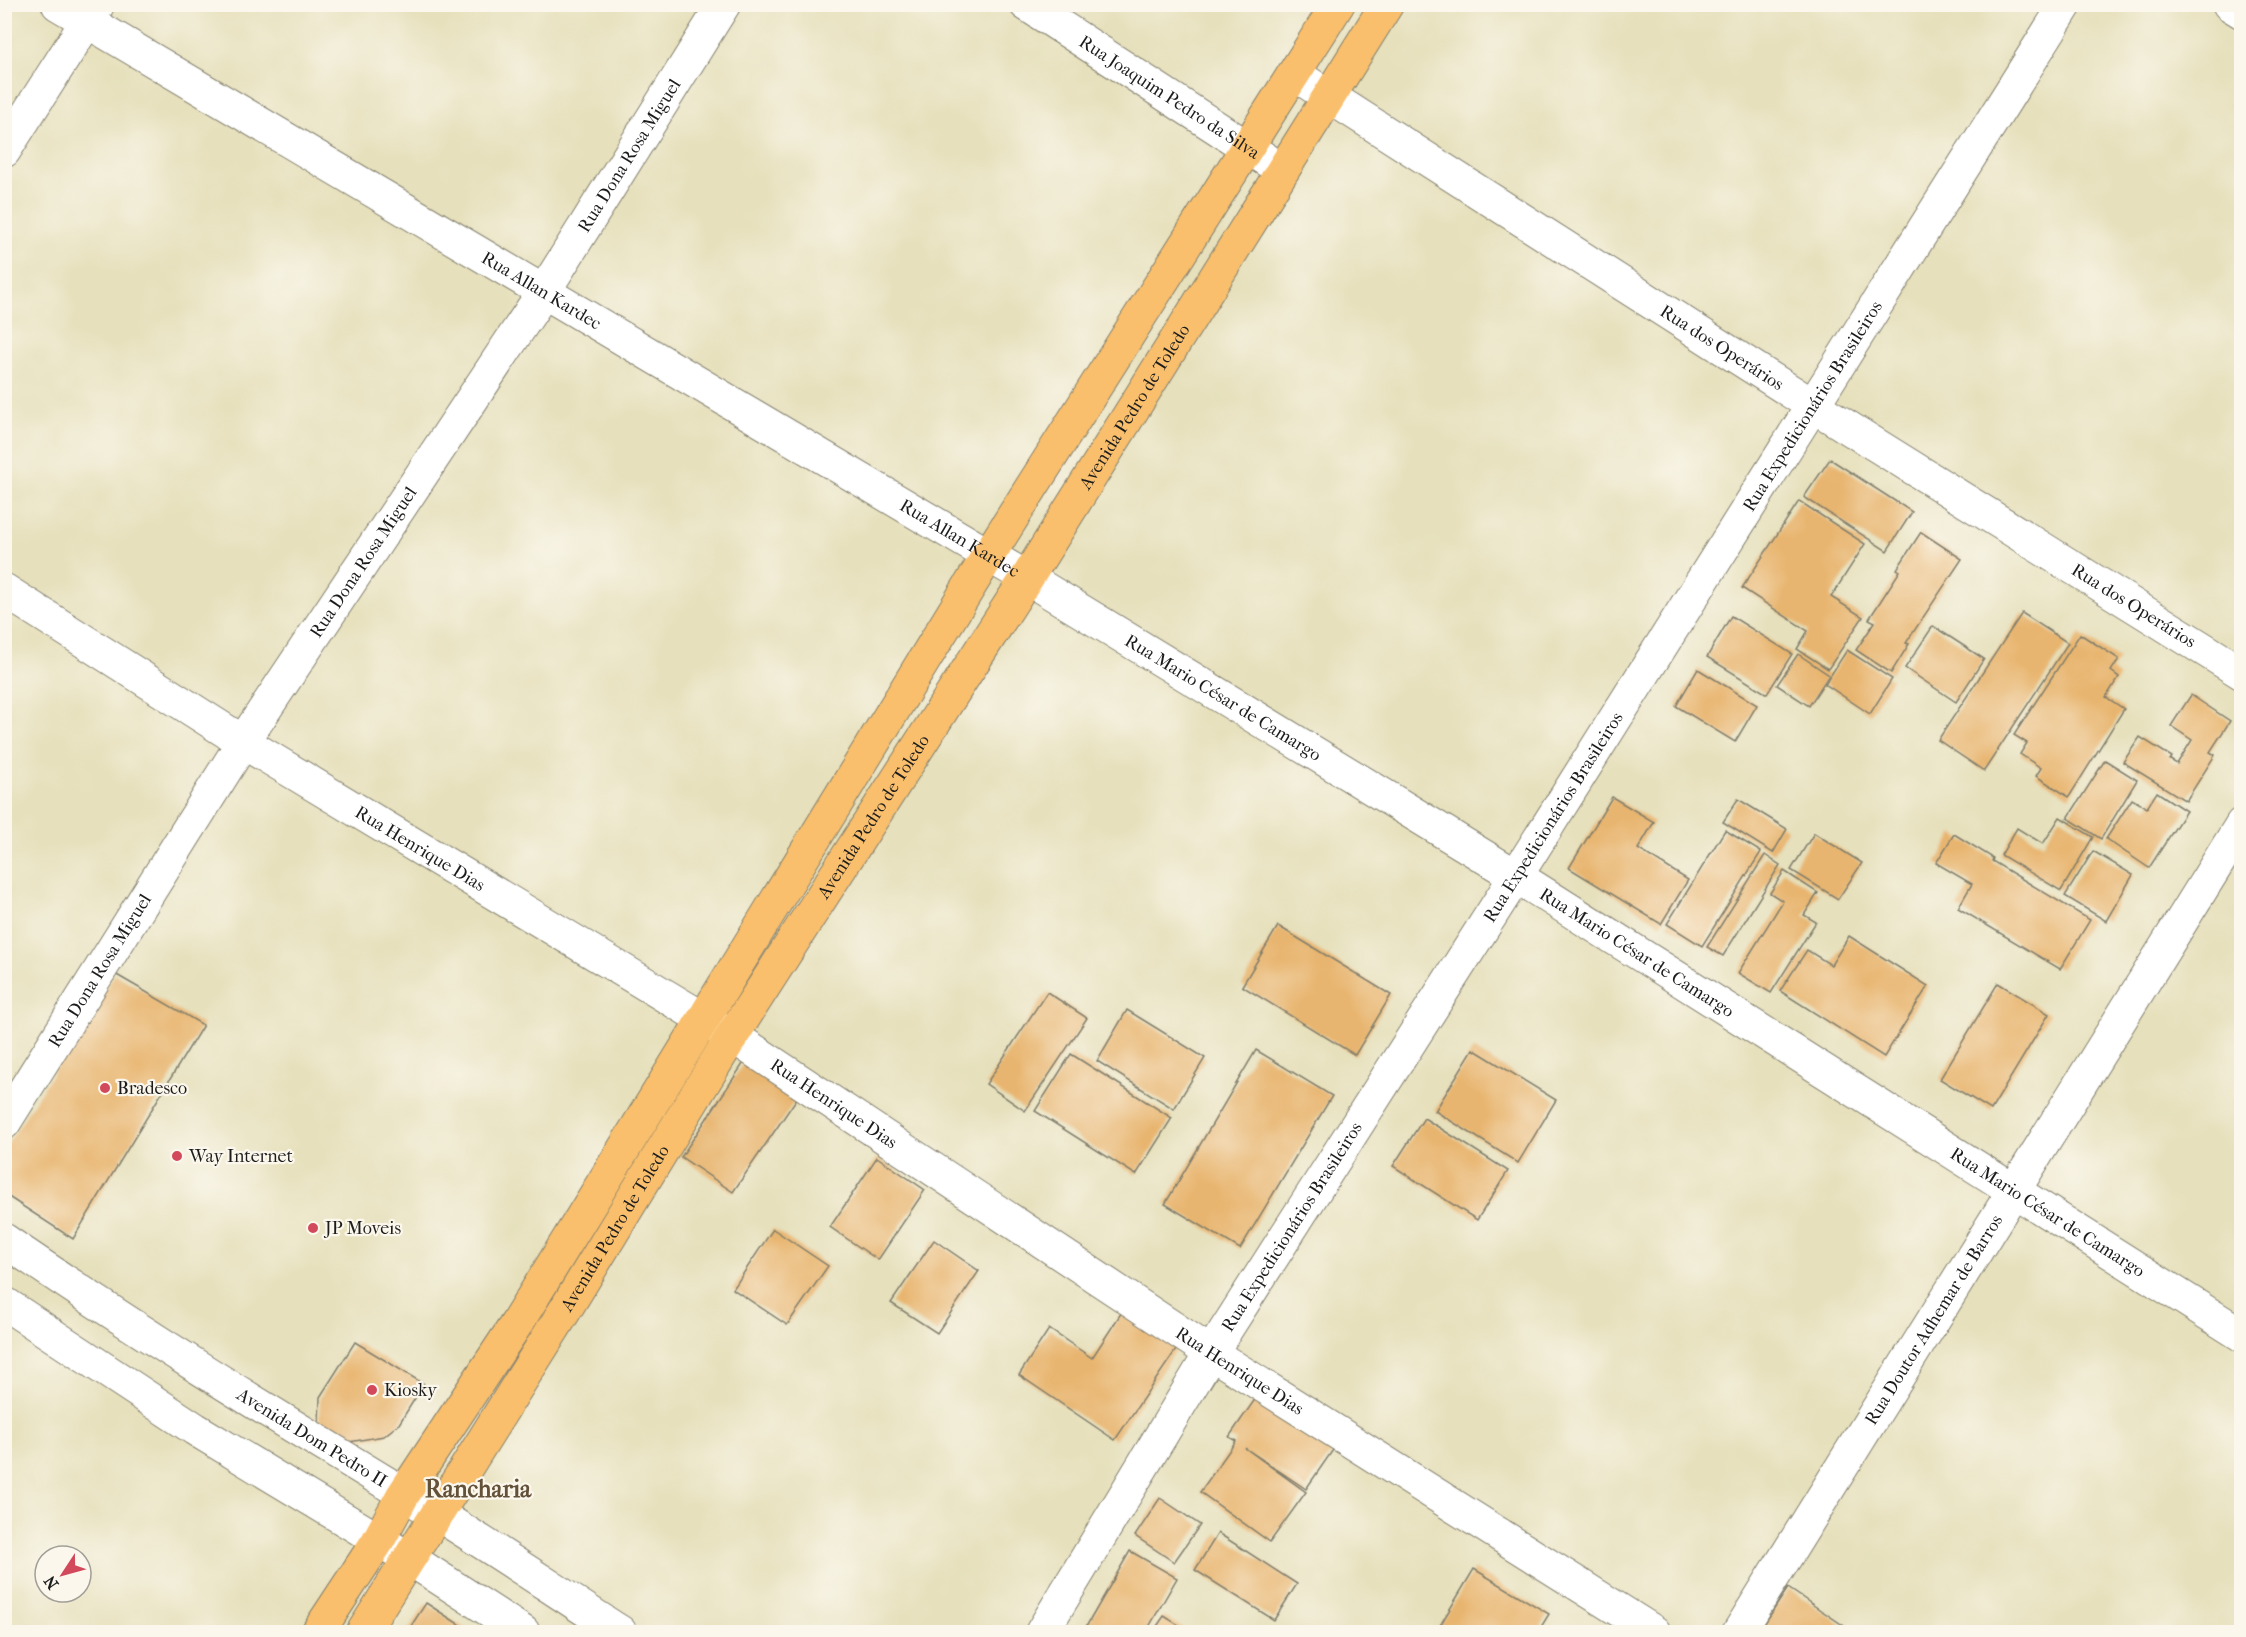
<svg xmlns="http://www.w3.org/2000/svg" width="2246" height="1637" font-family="'IM FELL French Canon',serif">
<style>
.building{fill:#e8b56f}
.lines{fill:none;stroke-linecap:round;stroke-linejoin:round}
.minor-casing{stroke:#817e6c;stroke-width:35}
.major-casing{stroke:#817e6c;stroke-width:35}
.minor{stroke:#fff;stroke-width:33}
.major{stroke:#f9bf6d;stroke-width:33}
.poi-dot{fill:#d1495b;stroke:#fbf7ec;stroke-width:2}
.labels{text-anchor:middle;stroke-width:4.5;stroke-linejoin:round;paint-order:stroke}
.street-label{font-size:18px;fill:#1c1c1c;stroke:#fbf7ec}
.poi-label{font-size:18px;fill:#1c1c1c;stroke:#fbf7ec;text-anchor:start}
.district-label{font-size:24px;font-weight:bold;fill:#635239;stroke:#fbf7ec}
</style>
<rect width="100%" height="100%" fill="#fbf7ec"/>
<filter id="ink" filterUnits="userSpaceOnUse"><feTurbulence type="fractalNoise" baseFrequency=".0167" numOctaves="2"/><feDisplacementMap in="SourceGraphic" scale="12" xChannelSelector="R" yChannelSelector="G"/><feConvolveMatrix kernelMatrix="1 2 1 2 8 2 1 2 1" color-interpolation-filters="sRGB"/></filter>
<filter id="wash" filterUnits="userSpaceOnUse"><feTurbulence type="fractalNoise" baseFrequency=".008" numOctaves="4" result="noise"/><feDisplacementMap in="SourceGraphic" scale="24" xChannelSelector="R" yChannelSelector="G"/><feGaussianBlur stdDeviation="1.35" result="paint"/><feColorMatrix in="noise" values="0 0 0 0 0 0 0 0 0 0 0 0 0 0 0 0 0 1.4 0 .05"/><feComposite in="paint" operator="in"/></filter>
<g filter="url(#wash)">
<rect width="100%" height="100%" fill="#e6e0bc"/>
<g id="blocks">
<!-- building -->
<g class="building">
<path d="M1830,459L1912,512L1887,551L1804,497Z"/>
<path d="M1799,501L1865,544L1831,597L1863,617L1828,669L1797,649L1808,631L1742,588Z"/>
<path d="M1921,532L1962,559L1906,643L1909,644L1891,673L1856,650L1875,622L1869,619L1900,571L1897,569Z"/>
<path d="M2022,613L2068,643L1984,771L1938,740Z"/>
<path d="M1731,616L1792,654L1767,694L1707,657Z"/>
<path d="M1933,626L1984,659L1956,702L1905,668Z"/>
<path d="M2080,634L2119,659L2111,671L2119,677L2106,697L2124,709L2069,797L2036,776L2041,768L2020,754L2027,743L2014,735Z"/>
<path d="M1847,650L1892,679L1870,714L1825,684Z"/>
<path d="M1798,654L1829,675L1809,706L1777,685Z"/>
<path d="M1698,669L1757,705L1735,742L1676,706Z"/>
<path d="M2191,695L2230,721L2210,752L2215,755L2186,801L2123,762L2140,737L2172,757L2170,760L2177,764L2192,740L2171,726Z"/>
<path d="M2105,760L2137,780L2101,839L2068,818Z"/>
<path d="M2157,792L2186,811L2149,868L2106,839L2132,799L2147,808Z"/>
<path d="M1612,797L1654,822L1638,849L1688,880L1661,924L1569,868Z"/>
<path d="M1738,799L1787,829L1773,853L1723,822Z"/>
<path d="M2060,817L2093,837L2061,891L2001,855L2017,828L2043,844Z"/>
<path d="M1725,830L1761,852L1702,946L1667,924Z"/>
<path d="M1814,833L1862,863L1838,899L1791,870Z"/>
<path d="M1954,834L1993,858L1992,861L2090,920L2060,969L1958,908L1972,884L1936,863Z"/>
<path d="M2093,851L2133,875L2106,921L2065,896Z"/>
<path d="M1765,855L1780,865L1723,956L1707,947Z"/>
<path d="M1784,871L1818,893L1804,915L1816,922L1771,993L1738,973L1783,901L1770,893Z"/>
<path d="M1278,926L1391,995L1355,1055L1242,986Z"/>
<path d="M1849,936L1928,986L1884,1057L1780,991L1807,950L1831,965Z"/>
<path d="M115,974L203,1025L73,1239L4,1194V1150Z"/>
<path d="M1998,983L2049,1014L1991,1110L1940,1079Z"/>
<path d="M1047,992L1087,1018L1025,1111L986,1084Z"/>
<path d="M1127,1010L1205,1058L1174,1109L1097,1061Z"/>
<path d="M1473,1049L1556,1100L1518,1163L1435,1111Z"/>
<path d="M1256,1050L1332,1096L1240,1249L1165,1204Z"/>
<path d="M1071,1054L1172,1118L1136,1175L1035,1111Z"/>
<path d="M749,1055L802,1091L733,1192L681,1157Z"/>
<path d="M1424,1118L1508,1171L1477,1220L1393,1166Z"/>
<path d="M877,1157L925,1190L878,1260L830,1227Z"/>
<path d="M773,1229L828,1266L787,1325L733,1289Z"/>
<path d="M934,1240L979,1271L937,1333L891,1303Z"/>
<path d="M1129,1301L1184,1338L1115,1440L1019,1375L1049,1329L1092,1358Z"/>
<path d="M355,1342L424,1384L399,1424L384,1436L349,1442L319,1423L320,1397Z"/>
<path d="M1258,1395L1335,1447L1306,1489L1245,1448L1306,1492L1270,1542L1200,1492L1236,1441L1229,1437Z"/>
<path d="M1160,1498L1200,1525L1174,1562L1135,1536Z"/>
<path d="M1218,1533L1297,1584L1274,1620L1195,1570Z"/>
<path d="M1130,1551L1177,1578L1146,1632H1083Z"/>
<path d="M1474,1569L1549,1614L1538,1632H1436Z"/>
<path d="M1788,1588L1853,1632H1759Z"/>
<path d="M426,1603L471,1632H407Z"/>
<path d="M1164,1616L1190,1632H1153Z"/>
</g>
</g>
</g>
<g filter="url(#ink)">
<use href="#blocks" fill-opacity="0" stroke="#817e6c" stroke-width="1.5"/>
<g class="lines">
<!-- minor casing -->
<g class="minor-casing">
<g id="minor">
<path id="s1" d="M58,4L1027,578L1516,876L2242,1335"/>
<path id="s2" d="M1026,4L1282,170"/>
<path d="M2229,4L2242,12"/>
<path id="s3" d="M1294,74L1812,405L2242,673"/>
<path d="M4,151L98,4"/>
<path id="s4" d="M4,590L243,742L732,1036L1211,1353L1654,1632"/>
<path id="s5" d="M4,1123L243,742L543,293L724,4"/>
<path id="s6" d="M4,1240C145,1337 291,1425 437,1514C499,1552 559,1593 620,1632"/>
<path d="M4,1303L195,1429L410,1559L523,1632"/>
<path id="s7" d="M1042,1632L1211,1353L1516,876L2066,4"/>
<path id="s8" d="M1739,1632L2242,824"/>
</g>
</g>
<!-- major casing -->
<g class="major-casing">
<g id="major">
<path d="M318,1632L378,1541L403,1495L517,1323L988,556L1338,4"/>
<path id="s9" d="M363,1632L562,1315L732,1036L1027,578L1387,4"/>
</g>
</g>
<!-- minor -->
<use href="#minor" class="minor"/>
<!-- major -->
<use href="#major" class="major"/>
</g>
</g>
<!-- markers -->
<g class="poi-dot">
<circle cx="105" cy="1088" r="6"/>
<circle cx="177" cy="1156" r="6"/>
<circle cx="313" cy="1228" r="6"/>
<circle cx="372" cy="1390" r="6"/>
</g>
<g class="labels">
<!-- street labels -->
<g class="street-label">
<text dy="6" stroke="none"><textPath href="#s2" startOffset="171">Rua Joaquim Pedro da Silva</textPath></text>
<text dy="6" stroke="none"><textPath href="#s5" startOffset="1152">Rua Dona Rosa Miguel</textPath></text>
<text dy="6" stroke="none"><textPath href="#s1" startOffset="562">Rua Allan Kardec</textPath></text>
<text dy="6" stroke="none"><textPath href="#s3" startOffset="508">Rua dos Operários</textPath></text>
<text dy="6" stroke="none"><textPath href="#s7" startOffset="1448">Rua Expedicionários Brasileiros</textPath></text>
<text dy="6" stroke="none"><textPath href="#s9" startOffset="1448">Avenida Pedro de Toledo</textPath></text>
<text dy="6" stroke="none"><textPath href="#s1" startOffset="1048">Rua Allan Kardec</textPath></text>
<text dy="6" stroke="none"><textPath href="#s5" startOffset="666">Rua Dona Rosa Miguel</textPath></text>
<text dy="6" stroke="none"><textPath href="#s3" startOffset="994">Rua dos Operários</textPath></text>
<text dy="6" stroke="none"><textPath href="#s1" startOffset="1356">Rua Mario César de Camargo</textPath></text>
<text dy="6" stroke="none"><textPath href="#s9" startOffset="962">Avenida Pedro de Toledo</textPath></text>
<text dy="6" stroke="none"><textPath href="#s7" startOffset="962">Rua Expedicionários Brasileiros</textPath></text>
<text dy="6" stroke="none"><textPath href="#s4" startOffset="490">Rua Henrique Dias</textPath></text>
<text dy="6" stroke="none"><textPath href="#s1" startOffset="1842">Rua Mario César de Camargo</textPath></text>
<text dy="6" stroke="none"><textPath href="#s5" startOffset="180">Rua Dona Rosa Miguel</textPath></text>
<text dy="6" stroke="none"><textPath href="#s4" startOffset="976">Rua Henrique Dias</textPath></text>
<text dy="6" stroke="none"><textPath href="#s1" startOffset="2328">Rua Mario César de Camargo</textPath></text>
<text dy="6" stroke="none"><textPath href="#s7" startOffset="476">Rua Expedicionários Brasileiros</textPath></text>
<text dy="6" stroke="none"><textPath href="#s9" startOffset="476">Avenida Pedro de Toledo</textPath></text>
<text dy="6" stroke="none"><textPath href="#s8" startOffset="368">Rua Doutor Adhemar de Barros</textPath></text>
<text dy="6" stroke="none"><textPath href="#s4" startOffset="1462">Rua Henrique Dias</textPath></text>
<text dy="6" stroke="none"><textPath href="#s6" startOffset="366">Avenida Dom Pedro II</textPath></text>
</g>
<!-- poi labels -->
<g class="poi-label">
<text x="117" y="1094">Bradesco</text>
<text x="189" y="1162">Way Internet</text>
<text x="325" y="1234">JP Moveis</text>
<text x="384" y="1396">Kiosky</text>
</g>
<!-- district labels -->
<g class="district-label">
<text x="478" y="1497">Rancharia</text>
</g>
</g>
<!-- margin -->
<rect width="2246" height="1637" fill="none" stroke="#fbf7ec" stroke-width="24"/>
<!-- north arrow -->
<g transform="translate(63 1574) rotate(234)"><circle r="28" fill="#fbf7ec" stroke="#a29f99" stroke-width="1.5"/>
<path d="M0-4.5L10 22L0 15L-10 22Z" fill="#d1495b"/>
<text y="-9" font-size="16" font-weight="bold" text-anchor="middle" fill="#1c1c1c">N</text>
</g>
</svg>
